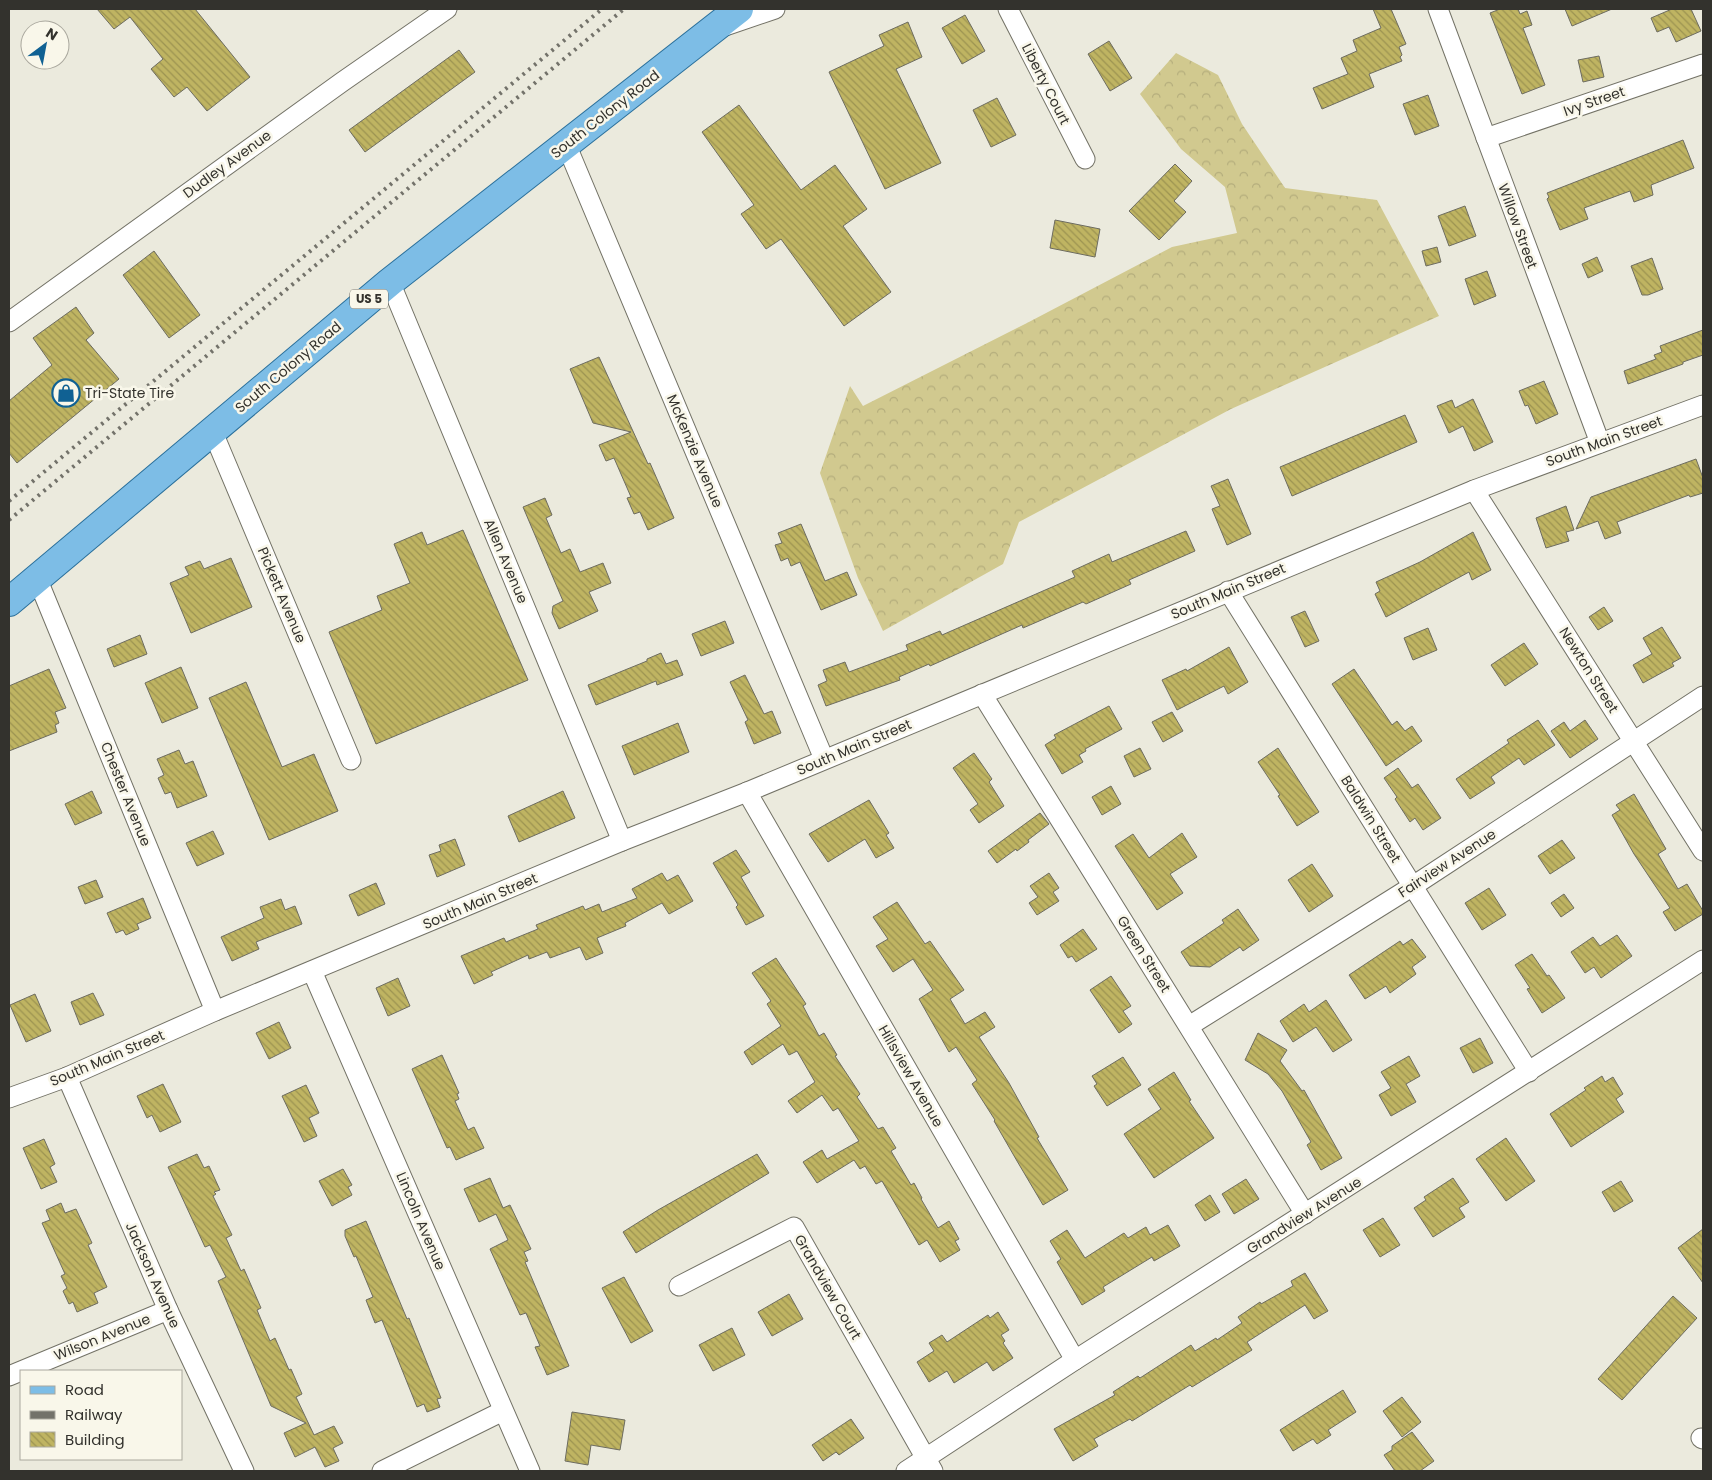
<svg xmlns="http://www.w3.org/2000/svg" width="1712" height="1480" font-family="Poppins,sans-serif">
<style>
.forest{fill:url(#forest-crowns)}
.building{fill:url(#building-back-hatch);stroke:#6d6c60}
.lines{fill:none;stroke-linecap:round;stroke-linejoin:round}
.minor-casing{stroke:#737266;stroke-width:21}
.primary-casing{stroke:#2b709b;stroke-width:30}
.minor{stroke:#fff;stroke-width:19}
.primary{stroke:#7dbde6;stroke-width:28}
.rail{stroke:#73726a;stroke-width:4;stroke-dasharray:2.5 5;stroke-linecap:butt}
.labels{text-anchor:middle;stroke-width:5;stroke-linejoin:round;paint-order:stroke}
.shield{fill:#f9f7ea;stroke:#6e6d66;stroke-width:1}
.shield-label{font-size:12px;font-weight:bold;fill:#33322d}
.street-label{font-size:14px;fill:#33322d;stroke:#f9f7ea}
.poi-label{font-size:14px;fill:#33322d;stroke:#f9f7ea;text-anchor:start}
</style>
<defs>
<pattern id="forest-crowns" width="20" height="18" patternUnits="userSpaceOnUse" patternTransform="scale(1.25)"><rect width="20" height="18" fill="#d1c98f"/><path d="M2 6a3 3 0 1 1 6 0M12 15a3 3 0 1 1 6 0" fill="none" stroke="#b4ad7c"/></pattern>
<pattern id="building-back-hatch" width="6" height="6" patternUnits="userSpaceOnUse" patternTransform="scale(1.25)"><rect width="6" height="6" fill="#bfb462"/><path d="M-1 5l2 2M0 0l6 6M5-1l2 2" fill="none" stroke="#9c9351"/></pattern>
</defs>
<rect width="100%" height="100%" fill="#ebeadd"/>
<!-- forest -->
<path class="forest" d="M1176,53L1218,75L1242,124L1285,188L1377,200L1439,316L1231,409L1019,522L1003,564L883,631L858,578L820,473L850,386L863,406L1027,323L1172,247L1237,233L1225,187L1181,149L1140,94Z"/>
<!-- building -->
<g class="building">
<path d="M97,9H195L250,77L207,111L187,87L174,97L151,69L163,59L130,17L114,29Z"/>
<path d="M1373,9H1391L1406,44L1399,47L1402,55L1400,57L1402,61L1369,74L1374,87L1322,109L1313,88L1348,74L1341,58L1357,51L1353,40L1381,28Z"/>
<path d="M1500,9H1518L1520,14L1527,11L1532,25L1523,28L1545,85L1522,94L1490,13Z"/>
<path d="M1565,9H1612L1572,26Z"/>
<path d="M1672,9H1691L1701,31L1676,42L1669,27L1657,32L1651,18Z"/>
<path d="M965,15L985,51L962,64L942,28Z"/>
<path d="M908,22L922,57L896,69L941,163L885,189L829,72L884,46L879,35Z"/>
<path d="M1109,41L1132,78L1110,91L1088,54Z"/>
<path d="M459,50L475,72L365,152L349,130Z"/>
<path d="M1599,56L1604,77L1583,82L1578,60Z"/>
<path d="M1428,95L1439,126L1415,135L1403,104Z"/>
<path d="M997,98L1016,135L991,147L973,110Z"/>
<path d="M739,105L801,190L835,165L867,209L843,226L891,292L844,326L781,239L766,249L741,214L754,205L702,132Z"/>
<path d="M1683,140L1694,168L1651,185L1653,195L1634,202L1630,191L1584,208L1588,219L1560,230L1547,199L1549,197L1547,193Z"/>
<path d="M1175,164L1192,181L1174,201L1186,212L1159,240L1129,211Z"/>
<path d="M1465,206L1476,236L1449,246L1438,216Z"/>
<path d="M1055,220L1100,229L1095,257L1050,248Z"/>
<path d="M1437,247L1441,262L1426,266L1422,251Z"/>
<path d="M154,251L200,315L169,338L123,275Z"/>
<path d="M1597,257L1603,271L1588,278L1582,264Z"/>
<path d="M1652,258L1663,289L1648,295H1642L1631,266Z"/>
<path d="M1487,271L1496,296L1474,305L1465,279Z"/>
<path d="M76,307L94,333L86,340L119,379L17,463L9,453V401L52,365L33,338Z"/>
<path d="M1703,330V355L1683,362V364L1628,384L1624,371L1656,359L1654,355L1662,352L1660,346Z"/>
<path d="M599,357L648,464L650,463L674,518L648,530L640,512L634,514L627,498L631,497L614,458L606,461L599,445L631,432L593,423L570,369Z"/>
<path d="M1544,381L1558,414L1536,424L1528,405L1525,406L1519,391Z"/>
<path d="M1473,399L1493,442L1474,451L1463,426L1449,433L1437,406L1452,400L1455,408Z"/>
<path d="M1405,415L1417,442L1292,496L1280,467Z"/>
<path d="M1696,459L1703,478V493L1690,497L1689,495L1617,522L1621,533L1605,539L1598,521L1576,529L1591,497Z"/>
<path d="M1228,479L1251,534L1227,545L1212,509L1220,506L1211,486Z"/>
<path d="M545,498L552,515L546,518L561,553L570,549L580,572L603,563L611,583L589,592L598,611L559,629L552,613L553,606L563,601L523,507Z"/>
<path d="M1566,506L1574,530L1566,532L1569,541L1546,548L1536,518Z"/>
<path d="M801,524L825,581L847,572L857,595L821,610L800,562L791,566L788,558L781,561L775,545L782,543L778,533Z"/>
<path d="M463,530L528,680L376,744L329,632L382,610L377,596L410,583L394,544L422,532L427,545Z"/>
<path d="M1186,531L1195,551L1129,580L1131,584L1086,604L1083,602L1023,628L1022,625L930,666L929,664L899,677L900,680L826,706L818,685L827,681L823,670L845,662L849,672L908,650L906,645L940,631L942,635L1075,577L1072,571L1109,554L1112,562Z"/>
<path d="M1473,532L1491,570L1472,580L1469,572L1386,617L1375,594L1380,591L1376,582L1420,562Z"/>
<path d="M231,558L252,607L191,633L170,583L189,575L185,567L200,561L204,569Z"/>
<path d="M1604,607L1613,621L1598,630L1589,617Z"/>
<path d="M1305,611L1319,641L1305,647L1291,617Z"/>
<path d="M725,621L734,643L701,656L692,634Z"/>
<path d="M1662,627L1681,658L1672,663L1674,666L1643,683L1633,665L1652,654L1643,638Z"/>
<path d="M1428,628L1437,650L1413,660L1404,638Z"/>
<path d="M140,635L147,654L114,667L107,649Z"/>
<path d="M1524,643L1538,664L1505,686L1491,665Z"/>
<path d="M1229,647L1248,682L1228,694L1224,686L1177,710L1162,680L1186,669L1187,671Z"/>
<path d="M661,653L666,664L677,660L683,675L657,685L656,681L596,705L588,685L647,661V659Z"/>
<path d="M181,667L198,708L162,723L145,683Z"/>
<path d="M49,669L66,708L55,712L59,723L55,725L57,732L9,751V686Z"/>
<path d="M1354,669L1392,725L1397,721L1405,731L1412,726L1422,741L1386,766L1332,684Z"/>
<path d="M745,675L764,714L772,711L781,733L754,744L745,722L748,720L730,682Z"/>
<path d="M246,682L282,767L314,754L338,811L269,840L209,698Z"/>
<path d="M1109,706L1122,729L1085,749L1086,751L1079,755L1083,762L1062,774L1045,745L1056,738L1054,735Z"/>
<path d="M1172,712L1183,731L1163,742L1152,722Z"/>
<path d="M1538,720L1555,745L1524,765L1519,758L1491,777L1495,783L1470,799L1456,779L1509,743L1507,740Z"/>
<path d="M1585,720L1598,739L1570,758L1551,731L1564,722L1570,731Z"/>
<path d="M678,723L689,752L634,775L622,746Z"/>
<path d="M1140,748L1151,769L1134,777L1124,756Z"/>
<path d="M1278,748L1319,812L1297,826L1278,796L1280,795L1258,762Z"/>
<path d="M179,750L185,764L193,761L207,796L177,808L171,792L165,794L158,778L164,775L157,759Z"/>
<path d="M974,753L992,779L989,782L1004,806L979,823L970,810L978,804L953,768Z"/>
<path d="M1398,768L1412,788L1418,784L1441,818L1423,830L1415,818L1410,822L1395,799L1397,797L1384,778Z"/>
<path d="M1111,786L1121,804L1102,815L1092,797Z"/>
<path d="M92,791L102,813L75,825L65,804Z"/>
<path d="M563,791L575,818L519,842L508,816Z"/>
<path d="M1634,794L1666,849L1658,854L1678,889L1687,884L1703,911V914L1675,931L1663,912L1670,908L1634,854L1612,815L1620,810L1616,805Z"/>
<path d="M869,800L889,833L886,835L894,848L876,858L865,839L828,862L809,834Z"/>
<path d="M1040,813L1049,824L1028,840L1029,842L1017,851L1016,849L997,863L988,851Z"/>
<path d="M213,831L224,854L197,866L186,843Z"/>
<path d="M1182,833L1197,857L1170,874L1183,893L1157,910L1115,846L1133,834L1149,858Z"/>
<path d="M455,839L465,865L437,877L429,855L441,851L439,845Z"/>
<path d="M1562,840L1575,858L1550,874L1538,856Z"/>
<path d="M736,850L750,872L741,877L764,916L746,925L736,907L738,905L713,863Z"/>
<path d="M1312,864L1333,896L1309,912L1288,880Z"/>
<path d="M662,873L667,881L678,875L693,901L669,914L662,903L625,923L626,926L597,938L603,953L586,960L580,947L550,958L547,952L529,959L528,955L491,972L493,975L474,984L461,956L504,938L506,942L538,929L536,925L583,906L585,910L599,904L602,912L637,898L632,889Z"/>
<path d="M1049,873L1059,888L1053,892L1059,901L1037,915L1029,903L1038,897L1030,886Z"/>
<path d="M96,880L103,897L85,904L78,887Z"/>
<path d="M376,883L385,904L358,916L349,895Z"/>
<path d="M1489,888L1506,915L1482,930L1465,903Z"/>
<path d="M1564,894L1574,908L1561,917L1551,903Z"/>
<path d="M143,898L151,918L137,924L139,929L126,935L123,930L116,933L107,913Z"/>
<path d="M281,899L285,910L295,906L302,924L256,942L259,949L232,961L221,937L264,918L260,907Z"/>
<path d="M897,902L925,944L930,941L964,990L950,999L965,1024L985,1012L995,1027L979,1037L1009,1083L1039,1137L1037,1138L1068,1190L1043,1205L1017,1161L994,1121L995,1120L972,1084L977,1080L956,1047L949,1052L919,999L933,990L913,959L893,972L876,946L888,939L873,917Z"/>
<path d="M1238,909L1259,940L1243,951L1240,947L1210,967L1190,966L1181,952L1224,923L1222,920Z"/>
<path d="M1083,929L1097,949L1076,962L1072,956L1068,958L1060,945Z"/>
<path d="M1617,935L1632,956L1601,978L1594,967L1585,973L1571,952L1593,937L1600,946Z"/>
<path d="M1412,939L1426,957L1412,967L1416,974L1390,993L1386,986L1365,999L1349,975L1400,941L1403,945Z"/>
<path d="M1532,954L1547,976L1549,975L1565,998L1542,1013L1527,989L1530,988L1515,965Z"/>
<path d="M776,958L806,1004L803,1006L819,1036L824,1033L837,1055L835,1056L860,1094L857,1097L878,1129L883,1127L896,1148L891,1151L911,1185L914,1183L922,1198L921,1199L938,1228L949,1221L959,1239L955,1241L960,1250L940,1262L927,1240L919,1245L882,1181L876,1184L865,1166L860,1169L854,1160L817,1183L803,1162L822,1150L827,1159L859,1141L838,1108L833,1111L822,1095L797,1113L788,1101L815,1082L797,1051L789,1055L783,1044L752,1065L744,1052L781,1026L767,1004L771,1001L752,973Z"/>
<path d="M1111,976L1131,1006L1123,1011L1132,1024L1119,1033L1090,990Z"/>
<path d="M398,978L410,1006L388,1016L376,988Z"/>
<path d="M93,993L104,1015L80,1025L71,1002Z"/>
<path d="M35,994L51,1031L26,1042L10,1005Z"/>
<path d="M1326,1000L1352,1040L1333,1052L1316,1027L1293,1042L1280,1021L1304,1004L1309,1012Z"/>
<path d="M279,1022L291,1048L269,1059L256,1033Z"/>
<path d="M1258,1033L1287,1050L1280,1061L1302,1091L1304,1090L1342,1158L1321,1170L1307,1145L1311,1142L1282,1091L1268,1074L1245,1060Z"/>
<path d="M1480,1038L1493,1063L1473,1073L1460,1048Z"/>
<path d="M442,1055L459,1093L457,1094L459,1099L455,1101L468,1130L474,1127L484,1148L456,1160L450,1147L447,1148L412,1069Z"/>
<path d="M1409,1056L1420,1076L1406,1084L1416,1102L1391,1116L1379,1095L1391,1088L1381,1072Z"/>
<path d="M1123,1057L1141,1085L1107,1106L1094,1086L1097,1084L1092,1076Z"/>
<path d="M1174,1072L1191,1100L1189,1101L1214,1138L1154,1178L1124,1134L1161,1109L1148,1089Z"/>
<path d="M1602,1076L1605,1082L1613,1077L1623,1094L1616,1099L1624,1112L1571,1147L1550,1114L1586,1090L1584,1088Z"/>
<path d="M163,1084L181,1122L160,1132L152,1115L147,1118L137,1096Z"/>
<path d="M306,1085L319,1113L309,1118L317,1136L304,1142L282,1096Z"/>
<path d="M1506,1138L1535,1181L1506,1201L1476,1159Z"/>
<path d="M44,1139L55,1164L50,1167L57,1182L41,1189L23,1148Z"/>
<path d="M197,1154L204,1168L209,1166L220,1190L214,1192L216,1194L213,1196L232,1235L226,1238L241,1271L244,1269L261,1308L257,1310L270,1341L275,1338L289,1370L291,1369L302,1394L296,1397L314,1435L334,1426L343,1443L333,1448L339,1461L325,1467L315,1447L295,1457L284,1433L306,1423L271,1406L218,1281L226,1277L210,1245L205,1247L168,1167Z"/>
<path d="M757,1154L769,1173L636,1253L623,1232L658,1210Z"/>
<path d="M343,1169L352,1185L348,1187L352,1195L332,1206L319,1181Z"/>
<path d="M490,1178L503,1208L510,1205L531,1249L524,1252L528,1261L525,1262L569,1366L547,1375L535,1347L540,1346L526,1313L520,1315L490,1249L508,1240L496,1214L479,1222L464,1189Z"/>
<path d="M1453,1178L1469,1202L1459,1208L1465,1217L1433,1237L1414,1208L1426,1200L1424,1197Z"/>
<path d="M1246,1179L1259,1199L1234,1214L1222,1194Z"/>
<path d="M1621,1181L1633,1201L1614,1212L1602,1192Z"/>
<path d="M1210,1195L1220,1212L1205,1221L1195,1205Z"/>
<path d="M61,1203L65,1213L76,1209L92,1243L88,1245L107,1287L94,1293L98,1303L77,1312L73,1302L69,1304L63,1291L67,1288L61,1276L65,1274L42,1223L50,1220L46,1210Z"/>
<path d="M1383,1218L1400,1245L1380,1257L1363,1230Z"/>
<path d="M366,1221L407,1319L409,1318L441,1398L437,1399L440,1407L427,1412L424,1404L417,1407L382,1320L375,1323L366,1300L373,1297L356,1256L354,1257L345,1236V1230Z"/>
<path d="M1168,1225L1180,1246L1154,1261L1152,1257L1103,1287L1105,1291L1082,1305L1057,1262L1061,1259L1050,1241L1067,1230L1085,1258L1124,1233L1128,1238L1146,1227L1150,1235Z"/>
<path d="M1703,1229V1283L1678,1248Z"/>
<path d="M1305,1273L1328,1311L1314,1319L1305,1305L1247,1342L1252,1350L1192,1387L1190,1385L1132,1421L1130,1419L1094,1439L1098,1446L1073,1461L1054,1429L1115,1395L1113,1392L1138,1376L1140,1378L1191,1345L1195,1351L1216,1338L1217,1340L1242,1323L1238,1317L1260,1302L1261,1304L1293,1286L1291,1281Z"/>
<path d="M624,1277L653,1331L631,1343L602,1288Z"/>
<path d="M789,1294L803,1319L772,1336L758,1312Z"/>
<path d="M1673,1296L1697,1318L1622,1400L1598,1379Z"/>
<path d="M998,1312L1009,1330L1001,1335L1005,1341L1003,1343L1013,1358L993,1371L987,1362L954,1383L947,1371L929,1382L917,1362L934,1351L929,1343L942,1335L947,1342L988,1315L990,1318Z"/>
<path d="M732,1328L745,1355L713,1371L699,1345Z"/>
<path d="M1343,1390L1356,1412L1328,1430L1331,1435L1317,1444L1313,1439L1293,1451L1280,1430Z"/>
<path d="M1402,1397L1421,1422L1402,1437L1383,1411Z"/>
<path d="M572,1412L625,1420L620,1450L591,1445L588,1465L565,1461Z"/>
<path d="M851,1419L864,1438L839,1455L836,1452L823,1461L812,1445Z"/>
<path d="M1412,1432L1434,1461L1420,1471H1395L1384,1455L1392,1450V1446Z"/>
</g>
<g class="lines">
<!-- minor casing -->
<g class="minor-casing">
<g id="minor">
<path d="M1008,9L1085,159"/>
<path d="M1438,9L1600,443"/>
<path d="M725,26L775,9"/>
<path d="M1486,138L1703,64"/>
<path d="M566,144L824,759"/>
<path d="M390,282L622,841"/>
<path d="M9,322L342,82L447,9"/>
<path d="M212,430L351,760"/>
<path d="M1474,490L1703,851"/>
<path d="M37,578L215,1011"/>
<path d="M1228,591L1529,1072"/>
<path d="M982,694L1305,1214"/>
<path d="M747,792L1075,1360"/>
<path d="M312,971L530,1471"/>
<path d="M1189,1026L1413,886L1703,696"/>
<path d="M67,1077L168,1310L244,1471"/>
<path d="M9,1098L67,1077L215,1011L622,841L747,792L1474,490L1703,405"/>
<path d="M679,1286L794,1227L933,1471"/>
<path d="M9,1376L168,1310"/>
<path d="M1701,1438L1703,1439"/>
<path d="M382,1471L503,1411"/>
<path d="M906,1471L1075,1360L1703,960"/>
</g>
</g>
<!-- primary casing -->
<g class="primary-casing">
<path id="primary" d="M9,602L390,282L739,9"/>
</g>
<!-- minor -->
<use href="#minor" class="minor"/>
<!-- primary -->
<use href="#primary" class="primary"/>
<!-- rail -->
<g class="rail">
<path d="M9,501L602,9"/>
<path d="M9,520L624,9"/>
</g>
</g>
<!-- icons -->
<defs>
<g id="shop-ring" transform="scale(1.4375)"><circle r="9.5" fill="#f9f7ea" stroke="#106193" stroke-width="1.5"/><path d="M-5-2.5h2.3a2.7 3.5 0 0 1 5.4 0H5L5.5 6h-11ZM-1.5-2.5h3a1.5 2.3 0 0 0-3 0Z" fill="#106193"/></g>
</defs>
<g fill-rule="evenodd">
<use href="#shop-ring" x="66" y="393"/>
</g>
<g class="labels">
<!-- shield labels -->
<rect class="shield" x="350" y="289.5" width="38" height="19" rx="4"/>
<g class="shield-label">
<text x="369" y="303">US 5</text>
</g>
<!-- street labels -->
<g class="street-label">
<text transform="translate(1046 84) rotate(63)" y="5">Liberty Court</text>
<text transform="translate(1594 101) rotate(-19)" y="5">Ivy Street</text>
<text transform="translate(605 114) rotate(-38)" y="5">South Colony Road</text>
<text transform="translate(227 164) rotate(-36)" y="5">Dudley Avenue</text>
<text transform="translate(1518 226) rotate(70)" y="5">Willow Street</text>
<text transform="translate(288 367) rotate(-40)" y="5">South Colony Road</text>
<text transform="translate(1604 441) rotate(-20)" y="5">South Main Street</text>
<text transform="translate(695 451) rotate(67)" y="5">McKenzie Avenue</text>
<text transform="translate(506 561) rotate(67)" y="5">Allen Avenue</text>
<text transform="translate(1228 591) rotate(-23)" y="5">South Main Street</text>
<text transform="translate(282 595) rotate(67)" y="5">Pickett Avenue</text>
<text transform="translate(1589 670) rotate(58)" y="5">Newton Street</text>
<text transform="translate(854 747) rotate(-23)" y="5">South Main Street</text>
<text transform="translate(126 794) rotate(68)" y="5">Chester Avenue</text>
<text transform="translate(1371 819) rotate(58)" y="5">Baldwin Street</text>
<text transform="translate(1447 863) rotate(-33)" y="5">Fairview Avenue</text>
<text transform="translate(480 901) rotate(-23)" y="5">South Main Street</text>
<text transform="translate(1144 954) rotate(58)" y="5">Green Street</text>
<text transform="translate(107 1058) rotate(-23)" y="5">South Main Street</text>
<text transform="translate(911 1076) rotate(60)" y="5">Hillsview Avenue</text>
<text transform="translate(1304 1215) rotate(-32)" y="5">Grandview Avenue</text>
<text transform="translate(421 1221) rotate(67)" y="5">Lincoln Avenue</text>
<text transform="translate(153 1275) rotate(66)" y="5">Jackson Avenue</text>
<text transform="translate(828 1287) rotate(60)" y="5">Grandview Court</text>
<text transform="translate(102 1337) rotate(-22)" y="5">Wilson Avenue</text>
</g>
<!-- poi labels -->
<g class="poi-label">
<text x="85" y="398">Tri-State Tire</text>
</g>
</g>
<!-- border -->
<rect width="1712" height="1480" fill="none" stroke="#33322d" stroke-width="20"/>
<!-- legend -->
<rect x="20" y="1370" width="162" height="90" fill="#f9f7ea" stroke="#aaa89e"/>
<rect x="30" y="1386" width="25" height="8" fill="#7dbde6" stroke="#aaa89e"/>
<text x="65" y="1395" font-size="15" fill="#33322d">Road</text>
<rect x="30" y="1411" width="25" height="8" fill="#73726a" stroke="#aaa89e"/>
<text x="65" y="1420" font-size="15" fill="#33322d">Railway</text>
<rect x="30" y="1432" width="25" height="15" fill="url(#building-back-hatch)" stroke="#aaa89e"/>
<text x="65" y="1445" font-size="15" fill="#33322d">Building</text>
<!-- north arrow -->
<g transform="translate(45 45) rotate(32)"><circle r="24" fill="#f9f7ea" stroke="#aaa89e"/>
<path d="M0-4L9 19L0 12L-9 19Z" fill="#106193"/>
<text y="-8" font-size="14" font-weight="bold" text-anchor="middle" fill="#33322d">N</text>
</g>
</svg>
